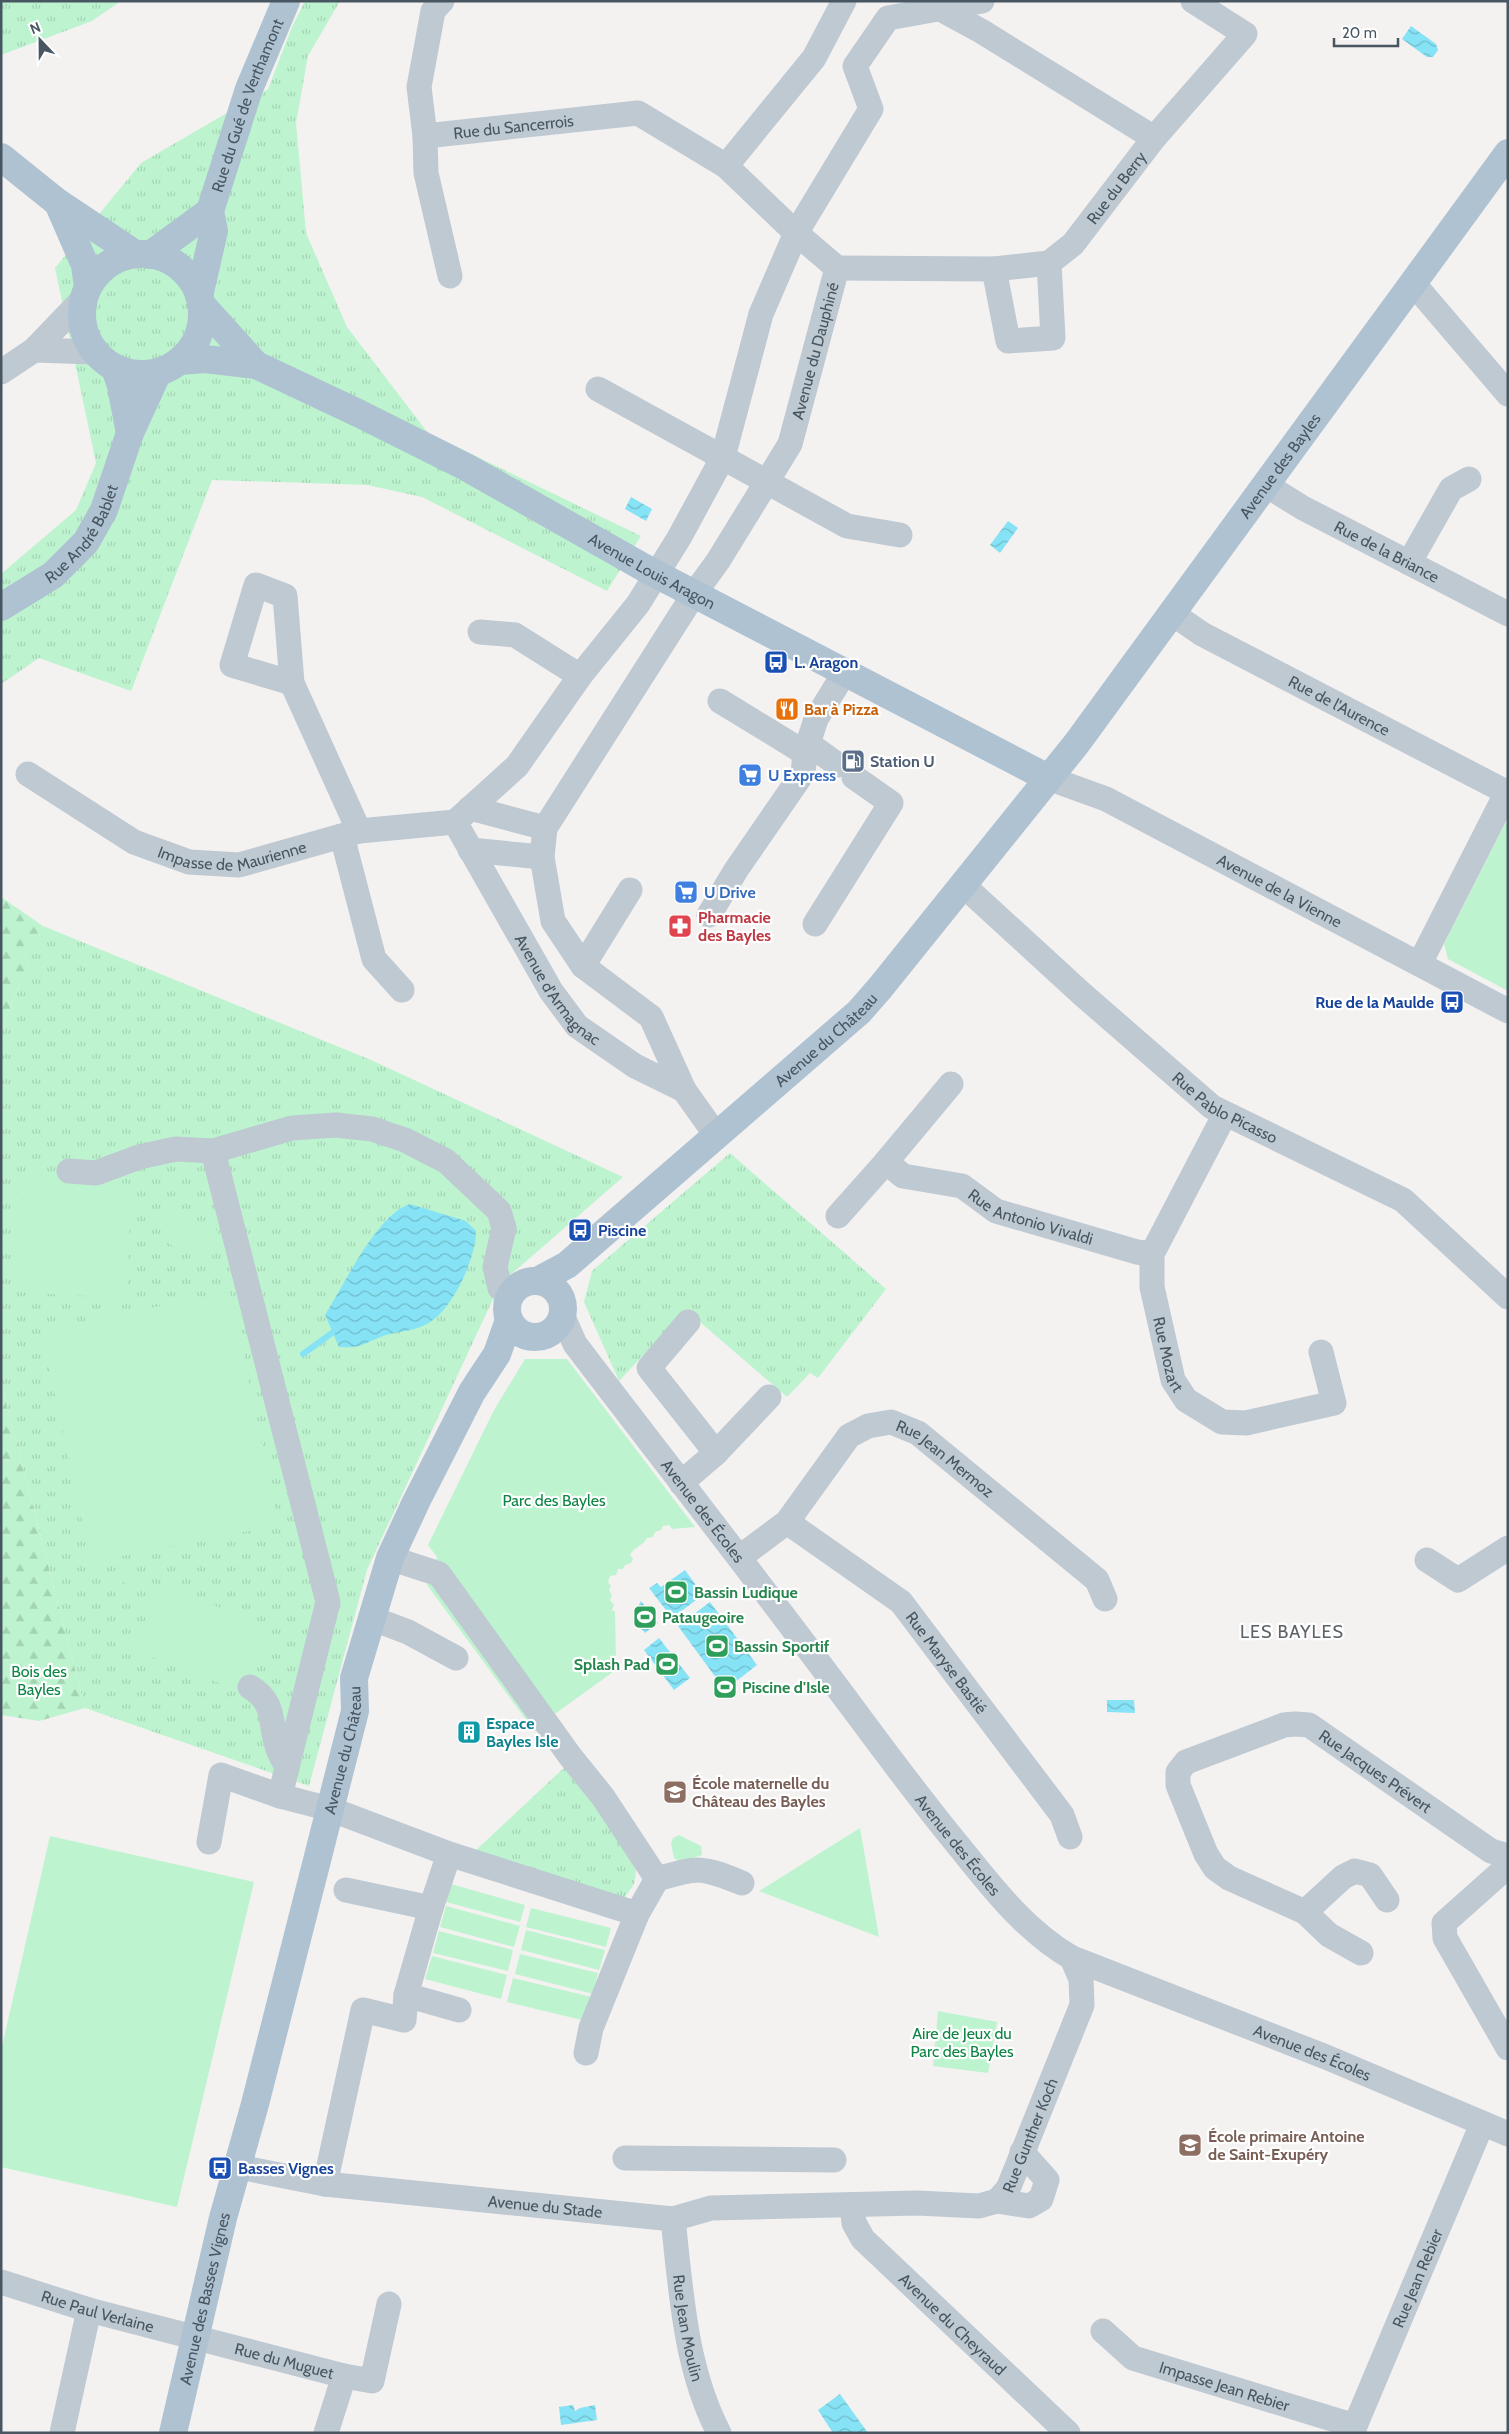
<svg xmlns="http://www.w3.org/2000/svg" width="1509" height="2434" font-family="Cabin,sans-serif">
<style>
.grass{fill:url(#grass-tufts)}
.forest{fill:url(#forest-firs)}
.green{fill:#bdf4cf}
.water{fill:url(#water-waves)}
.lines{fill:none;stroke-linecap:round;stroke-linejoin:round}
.stream{stroke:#86e3f5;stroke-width:6}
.minor{stroke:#bec9d2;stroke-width:25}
.major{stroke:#afc2d2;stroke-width:28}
.labels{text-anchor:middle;stroke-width:4.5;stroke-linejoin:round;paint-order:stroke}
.street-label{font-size:16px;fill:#475661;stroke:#fff}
.transit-label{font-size:16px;font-weight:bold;fill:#164399;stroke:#fff;text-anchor:start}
.food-label{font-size:16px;font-weight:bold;fill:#c56008;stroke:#fff;text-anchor:start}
.service-label{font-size:16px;font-weight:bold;fill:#4e5e75;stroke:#fff;text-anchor:start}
.shop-label{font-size:16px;font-weight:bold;fill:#366cbe;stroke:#fff;text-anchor:start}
.health-label{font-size:16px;font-weight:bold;fill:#be3a42;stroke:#fff;text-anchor:start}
.park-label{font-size:16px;fill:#0e8544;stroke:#fff}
.leisure-label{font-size:16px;font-weight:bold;fill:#27864d;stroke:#fff;text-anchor:start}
.culture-label{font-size:16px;font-weight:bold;fill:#0d838f;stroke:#fff;text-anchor:start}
.education-label{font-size:16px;font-weight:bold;fill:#785e54;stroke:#fff;text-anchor:start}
.neighbourhood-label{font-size:18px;letter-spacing:1px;fill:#5d6267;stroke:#fff}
</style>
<defs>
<pattern id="grass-tufts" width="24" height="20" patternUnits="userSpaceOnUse" patternTransform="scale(1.25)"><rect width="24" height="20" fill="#bdf4cf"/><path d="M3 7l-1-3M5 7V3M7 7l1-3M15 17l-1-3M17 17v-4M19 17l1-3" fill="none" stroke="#a4d3b4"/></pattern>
<pattern id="forest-firs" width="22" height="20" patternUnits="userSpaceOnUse" patternTransform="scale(1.25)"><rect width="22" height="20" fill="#bdf4cf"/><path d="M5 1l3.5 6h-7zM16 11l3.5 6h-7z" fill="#a4d3b4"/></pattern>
<pattern id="water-waves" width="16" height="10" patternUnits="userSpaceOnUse" patternTransform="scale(1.25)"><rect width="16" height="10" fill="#86e3f5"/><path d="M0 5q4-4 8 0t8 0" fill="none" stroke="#6fbbca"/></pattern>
</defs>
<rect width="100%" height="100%" fill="#f4f1f1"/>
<!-- grass -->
<g class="grass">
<path d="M1,1H121L92,21L1,55Z"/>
<path d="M305,1H340L308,56L296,123L306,233L347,327L428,433L641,536L607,591L422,497L367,485L212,480L131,691L39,658L1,684V574L76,510L96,463L55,268L141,163L268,89L292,27Z"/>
<path d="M43,926L371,1060L623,1177L500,1284L367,1570L309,1786L85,1708L1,1383V1031Z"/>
<path d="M730,1153L886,1289L818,1378L810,1373L787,1397L686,1310L619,1381L584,1302L592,1271Z"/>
<path d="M568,1764L632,1851L636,1872L634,1884L625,1897L610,1901L474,1852Z"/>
</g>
<!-- forest -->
<g class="forest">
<path d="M1,897L43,926L1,1031Z"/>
<path d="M1,1383L85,1708L39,1721L1,1715Z"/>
</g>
<!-- green -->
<g class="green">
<path d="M1508,823V991L1448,959L1444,944L1505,824Z"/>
<path d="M18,1178L131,1184L127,1298L13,1292Z"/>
<path d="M176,1214L215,1227L220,1239L219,1248L211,1253L173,1246L164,1241L160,1228L166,1218Z"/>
<path d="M230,1292L279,1525L91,1562L41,1330Z"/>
<path d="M525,1359H567L695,1527L672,1529L669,1525L663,1526L661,1530L655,1532L653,1537L647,1538C643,1546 634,1547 630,1555L633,1559L631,1563L625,1565L623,1569H618L616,1575L610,1576L608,1582L611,1586L609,1590L612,1595L610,1600L614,1605L612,1610L615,1612L616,1662L620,1667L552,1716L535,1732L427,1585L437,1557L428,1545L494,1410Z"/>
<path d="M119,1571L273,1627L247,1694L134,1650L154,1595L116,1579Z"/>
<path d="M860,1828L879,1937L759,1891Z"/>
<path d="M679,1835L701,1846L702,1855L680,1862L674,1858L671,1844L673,1838Z"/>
<path d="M50,1836L254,1882L177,2207L1,2167V2051Z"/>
<path d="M451,1884L525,1905L520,1922L446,1902Z"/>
<path d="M446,1906L520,1926L514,1947L440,1927Z"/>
<path d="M531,1908L611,1928L606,1947L526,1927Z"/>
<path d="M526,1930L605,1950L599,1970L521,1950Z"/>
<path d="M439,1931L513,1950L508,1971L433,1953Z"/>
<path d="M520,1954L598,1973L593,1994L515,1974Z"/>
<path d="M432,1956L507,1975L501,1999L425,1979Z"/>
<path d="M513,1978L592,1997L586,2021L507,2002Z"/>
<path d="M938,2011L997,2022L988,2073L933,2066Z"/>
</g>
<!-- water -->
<g class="water">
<path d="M1411,26L1436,44L1438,50L1433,57H1427L1402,39Z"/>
<path d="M631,497L652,509L646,521L625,509Z"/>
<path d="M1008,521L1018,528L1000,553L990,545Z"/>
<path d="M410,1204L466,1221L476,1231C476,1259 452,1311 427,1324C415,1331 400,1331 386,1335C365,1342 363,1349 339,1347L325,1315C344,1285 377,1214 410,1204Z"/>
<path d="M685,1570L703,1595L672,1618L649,1588L657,1583L661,1587Z"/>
<path d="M641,1601L658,1623L645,1633C636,1623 634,1612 641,1601Z"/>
<path d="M710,1602L757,1665L725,1690L678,1626Z"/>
<path d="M659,1638L690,1678L674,1690L644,1650Z"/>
<path d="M1107,1700H1134L1135,1713L1107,1712Z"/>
<path d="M840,2394L868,2433H833L818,2410Z"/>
<path d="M573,2405L575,2411L580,2408L595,2405L597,2420L561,2425L559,2407Z"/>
</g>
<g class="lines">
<!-- stream -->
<path class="stream" d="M303,1354L332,1333"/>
<!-- minor -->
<g class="minor">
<path d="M442,1L433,11L419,87L425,136L426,173L450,276"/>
<path id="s1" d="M844,1L814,58L726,166L796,233L761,314L723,457L679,538L638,604L580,676L517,766L455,822L551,991L577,1026L635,1066L684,1090L651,1017L583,966L553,921L542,857L545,828L694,594L718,561L790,444L837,268L796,233L871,109L855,66L888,18L982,1"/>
<path id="s2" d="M425,136L638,113L726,166"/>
<path d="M1154,138L1245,34L1193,1"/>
<path id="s3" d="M837,268L994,269L1049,263L1073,244L1154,138L981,31L935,6"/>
<path d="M994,269L1008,341L1053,338L1049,263"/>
<path d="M1413,283L1508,394"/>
<path d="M34,350L95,352"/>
<path d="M1,372L34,350L84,298"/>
<path d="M598,389L847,526L900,535"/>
<path id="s4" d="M1266,485L1303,508L1508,614"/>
<path d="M1409,563L1451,489L1469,479"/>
<path id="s5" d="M1173,614L1202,634L1508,793"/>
<path d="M480,632L515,635L580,676"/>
<path d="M292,683L285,596L256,585L232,665L292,683L359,831"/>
<path d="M720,701L805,753"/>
<path d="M809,744L838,765"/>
<path id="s6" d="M28,774L134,842L189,862L239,865L359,831L455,822"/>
<path id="s7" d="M1048,778L1106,799L1508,1011"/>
<path d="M470,808L545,828"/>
<path d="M342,836L374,959L402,990"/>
<path d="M470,850L542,857"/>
<path id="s8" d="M963,885L1082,994L1212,1107L1403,1200L1508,1297"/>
<path d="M709,915L736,870L803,773L805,753L816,719L845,672"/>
<path d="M815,924L891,803L854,777"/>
<path d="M1420,963L1508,790"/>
<path d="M583,966L630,890"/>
<path id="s9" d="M951,1084L886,1162L903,1176L962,1186L996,1211L1137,1252L1152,1254"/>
<path d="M684,1090L716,1135"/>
<path id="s10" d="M1225,1114L1152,1254V1287L1173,1380L1186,1400L1222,1422L1246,1423L1334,1403L1321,1352"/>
<path d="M69,1171L96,1173L139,1157L176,1149L213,1151"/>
<path d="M838,1216L886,1162"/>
<path id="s11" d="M563,1317L575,1344C661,1457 749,1569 834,1683C876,1739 917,1796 962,1850C994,1890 1027,1932 1072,1958L1326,2057L1508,2134"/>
<path d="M688,1322L649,1368L716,1453"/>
<path d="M681,1483L716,1453L769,1397"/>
<path id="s12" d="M787,1522L901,1602L1062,1815L1070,1837"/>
<path id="s13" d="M740,1557L787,1522L849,1436L868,1426L891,1422L918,1433L1097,1580L1105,1599"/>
<path d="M390,1558L439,1574L570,1756L603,1797L657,1879"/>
<path d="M1427,1560L1458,1580L1508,1548"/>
<path d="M371,1618L408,1632L456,1658"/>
<path d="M250,1687C277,1703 269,1724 278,1749C280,1755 284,1761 287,1767"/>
<path d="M280,1796L328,1602L213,1151L292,1128L336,1125L372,1129L405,1140L446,1161L499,1211L504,1228L495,1267L500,1288L510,1294"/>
<path d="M209,1842L221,1775L280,1796L330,1809L449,1854L637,1914"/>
<path d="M449,1854L431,1908L406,1995L459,2010"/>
<path d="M1508,1866L1444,1923L1445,1938L1508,2048"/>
<path d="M346,1890L431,1908"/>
<path id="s14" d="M1305,1912L1229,1878L1215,1868L1206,1854L1178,1785V1772L1186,1762L1284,1725L1295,1724L1309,1725L1491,1851L1508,1856"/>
<path d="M1361,1953L1329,1935L1305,1912L1343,1877L1355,1871L1370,1875L1387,1900"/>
<path d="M586,2053L591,2028L637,1914L657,1879C699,1867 701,1866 742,1883"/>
<path d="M625,2158L834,2160"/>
<path id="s15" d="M239,2167L325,2184L673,2219L711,2208L917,2203L979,2206L997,2201L1008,2189L1082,2005L1081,1979L1072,1958"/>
<path d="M325,2184L363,2010L404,2020L406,1995"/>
<path d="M997,2201L1029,2206L1041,2199L1047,2180L1022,2152"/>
<path id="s16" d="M852,2205L854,2223L863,2239L1068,2433"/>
<path id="s17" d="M673,2219C681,2291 685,2368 719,2433"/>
<path id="s18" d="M1,2282L89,2310L344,2376L326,2433"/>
<path id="s19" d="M1103,2331L1133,2358L1355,2426"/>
<path d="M344,2376L372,2381L389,2304"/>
<path d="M62,2433L89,2310"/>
<path id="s20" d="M1352,2433L1482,2124"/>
</g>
<!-- major -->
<g class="major">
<path d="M1,157L57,202L135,254"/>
<path d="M58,203L85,265L88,287"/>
<circle cx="142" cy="314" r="60"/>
<path d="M150,255L210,211"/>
<path id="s21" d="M199,296L214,231L210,211L249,89L286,1"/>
<path d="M201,304L256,365"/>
<path id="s22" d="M179,361L205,359L256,365L358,413L466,467L650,571L1048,778"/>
<path d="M115,368L121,386L130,433"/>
<path id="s23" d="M1,607L53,575L86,542L104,510L130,433L158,372"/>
<path id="s24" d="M539,1280L567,1265L859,1012L880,988L1077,743L1508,153"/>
<circle cx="535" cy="1309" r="28"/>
<path id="s25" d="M173,2433L223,2218L255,2104L355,1711L354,1678L390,1558L416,1502L472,1392L497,1354L509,1320"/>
</g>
</g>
<!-- icons -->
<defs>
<g id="bus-square" transform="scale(1.25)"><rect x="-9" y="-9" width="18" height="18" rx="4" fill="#1a4fb4" stroke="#fff"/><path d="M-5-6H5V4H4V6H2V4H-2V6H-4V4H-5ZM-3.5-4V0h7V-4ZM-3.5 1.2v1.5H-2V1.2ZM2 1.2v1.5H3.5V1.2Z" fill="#fff"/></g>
<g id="restaurant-square" transform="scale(1.25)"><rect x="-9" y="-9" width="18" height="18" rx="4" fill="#e8710a" stroke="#fff"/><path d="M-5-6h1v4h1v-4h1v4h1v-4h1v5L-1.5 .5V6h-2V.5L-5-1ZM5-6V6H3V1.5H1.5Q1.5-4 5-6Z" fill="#fff"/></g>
<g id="fuel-square" transform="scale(1.25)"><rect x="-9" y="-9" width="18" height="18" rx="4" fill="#5c6f8a" stroke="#fff"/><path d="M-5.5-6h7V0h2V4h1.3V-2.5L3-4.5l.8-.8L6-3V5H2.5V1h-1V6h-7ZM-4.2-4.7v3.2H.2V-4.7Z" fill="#fff"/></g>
<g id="supermarket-square" transform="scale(1.25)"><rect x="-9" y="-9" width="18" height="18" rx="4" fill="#3f7fe0" stroke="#fff"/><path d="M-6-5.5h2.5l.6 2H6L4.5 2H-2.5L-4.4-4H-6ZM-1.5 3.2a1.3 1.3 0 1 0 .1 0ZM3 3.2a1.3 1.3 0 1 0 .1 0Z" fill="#fff"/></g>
<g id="pharmacy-square" transform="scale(1.25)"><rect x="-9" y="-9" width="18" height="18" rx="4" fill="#e0444e" stroke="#fff"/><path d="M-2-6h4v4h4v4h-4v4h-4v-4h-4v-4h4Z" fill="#fff"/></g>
<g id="stadium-square" transform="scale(1.25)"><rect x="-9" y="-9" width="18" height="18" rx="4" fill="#2e9e5b" stroke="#fff"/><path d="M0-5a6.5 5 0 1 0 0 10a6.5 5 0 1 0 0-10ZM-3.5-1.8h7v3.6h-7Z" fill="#fff"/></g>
<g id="building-square" transform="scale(1.25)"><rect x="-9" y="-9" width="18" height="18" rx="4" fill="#0f9aa8" stroke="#fff"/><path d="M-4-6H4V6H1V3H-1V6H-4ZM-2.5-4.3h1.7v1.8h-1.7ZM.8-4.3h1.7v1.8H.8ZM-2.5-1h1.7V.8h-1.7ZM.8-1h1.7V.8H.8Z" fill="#fff"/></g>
<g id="school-square" transform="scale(1.25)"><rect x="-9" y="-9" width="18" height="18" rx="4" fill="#8d6e63" stroke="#fff"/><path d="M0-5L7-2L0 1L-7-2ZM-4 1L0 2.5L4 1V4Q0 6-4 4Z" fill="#fff"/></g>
</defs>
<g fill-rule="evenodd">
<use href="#bus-square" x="776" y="662"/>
<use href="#restaurant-square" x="787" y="709"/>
<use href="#fuel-square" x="853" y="761"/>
<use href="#supermarket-square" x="750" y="775"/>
<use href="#supermarket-square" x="686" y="892"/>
<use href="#pharmacy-square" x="680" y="926"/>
<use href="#bus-square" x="1452" y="1002"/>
<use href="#bus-square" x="580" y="1230"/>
<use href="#stadium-square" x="676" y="1592"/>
<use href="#stadium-square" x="645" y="1617"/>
<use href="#stadium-square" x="717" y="1646"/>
<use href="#stadium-square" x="667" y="1664"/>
<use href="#stadium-square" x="725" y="1687"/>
<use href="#building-square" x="469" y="1732"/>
<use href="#school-square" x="675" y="1792"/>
<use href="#school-square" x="1190" y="2145"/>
<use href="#bus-square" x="220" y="2168"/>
</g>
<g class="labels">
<!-- street labels -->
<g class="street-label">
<text dy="6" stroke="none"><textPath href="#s21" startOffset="199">Rue du Gué de Verthamont</textPath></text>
<text dy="6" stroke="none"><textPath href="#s2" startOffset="89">Rue du Sancerrois</textPath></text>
<text dy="6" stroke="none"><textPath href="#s3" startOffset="314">Rue du Berry</textPath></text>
<text dy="6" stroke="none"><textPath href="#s1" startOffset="2221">Avenue du Dauphiné</textPath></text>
<text dy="6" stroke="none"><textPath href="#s24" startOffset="1108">Avenue des Bayles</textPath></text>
<text dy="6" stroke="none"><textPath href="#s23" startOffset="112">Rue André Bablet</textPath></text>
<text dy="6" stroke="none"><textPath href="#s4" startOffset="138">Rue de la Briance</textPath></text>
<text dy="6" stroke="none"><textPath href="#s22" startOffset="524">Avenue Louis Aragon</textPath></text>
<text dy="6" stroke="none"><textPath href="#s5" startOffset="190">Rue de l'Aurence</textPath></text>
<text dy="6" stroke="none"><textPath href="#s6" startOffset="228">Impasse de Maurienne</textPath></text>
<text dy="6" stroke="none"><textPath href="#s7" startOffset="258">Avenue de la Vienne</textPath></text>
<text dy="6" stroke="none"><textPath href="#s1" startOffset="1190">Avenue d'Armagnac</textPath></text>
<text dy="6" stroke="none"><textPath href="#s24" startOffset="375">Avenue du Château</textPath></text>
<text dy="6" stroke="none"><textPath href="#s8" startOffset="345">Rue Pablo Picasso</textPath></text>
<text dy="6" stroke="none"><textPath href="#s9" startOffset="260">Rue Antonio Vivaldi</textPath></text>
<text dy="6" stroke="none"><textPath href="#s10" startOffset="260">Rue Mozart</textPath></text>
<text dy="6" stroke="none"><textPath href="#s13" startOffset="275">Rue Jean Mermoz</textPath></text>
<text dy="6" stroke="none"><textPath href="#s11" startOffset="240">Avenue des Écoles</textPath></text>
<text dy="6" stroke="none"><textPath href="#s12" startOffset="215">Rue Maryse Bastié</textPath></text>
<text dy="6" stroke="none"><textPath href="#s25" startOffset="704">Avenue du Château</textPath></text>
<text dy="6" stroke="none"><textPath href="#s14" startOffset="428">Rue Jacques Prévert</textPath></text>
<text dy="6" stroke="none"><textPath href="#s11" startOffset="660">Avenue des Écoles</textPath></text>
<text dy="6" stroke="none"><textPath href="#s11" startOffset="1080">Avenue des Écoles</textPath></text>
<text dy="6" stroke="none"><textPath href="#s15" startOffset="838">Rue Gunther Koch</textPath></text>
<text dy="6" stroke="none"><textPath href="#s15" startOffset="309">Avenue du Stade</textPath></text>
<text dy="6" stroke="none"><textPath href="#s20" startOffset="168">Rue Jean Rebier</textPath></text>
<text dy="6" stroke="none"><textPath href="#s25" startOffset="138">Avenue des Basses Vignes</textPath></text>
<text dy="6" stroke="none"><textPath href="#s18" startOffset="101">Rue Paul Verlaine</textPath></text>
<text dy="6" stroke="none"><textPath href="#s16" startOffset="160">Avenue du Cheyraud</textPath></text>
<text dy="6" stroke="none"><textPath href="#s17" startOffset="110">Rue Jean Moulin</textPath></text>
<text dy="6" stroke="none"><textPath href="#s18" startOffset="294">Rue du Muguet</textPath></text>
<text dy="6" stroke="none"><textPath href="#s19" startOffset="136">Impasse Jean Rebier</textPath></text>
</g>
<!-- transit labels -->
<g class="transit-label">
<text x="794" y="668">L. Aragon</text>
<text x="1434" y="1008" text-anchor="end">Rue de la Maulde</text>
<text x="598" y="1236">Piscine</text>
<text x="238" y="2174">Basses Vignes</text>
</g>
<!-- food labels -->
<g class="food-label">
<text x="804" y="715">Bar à Pizza</text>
</g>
<!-- service labels -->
<g class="service-label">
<text x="870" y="767">Station U</text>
</g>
<!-- shop labels -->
<g class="shop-label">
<text x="768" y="781">U Express</text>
<text x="704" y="898">U Drive</text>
</g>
<!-- health labels -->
<g class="health-label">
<text x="698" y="923">Pharmacie<tspan x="698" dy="18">des Bayles</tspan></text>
</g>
<!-- park labels -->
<g class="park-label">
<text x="554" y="1506">Parc des Bayles</text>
<text x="39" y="1677">Bois des<tspan x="39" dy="18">Bayles</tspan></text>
<text x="962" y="2039">Aire de Jeux du<tspan x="962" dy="18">Parc des Bayles</tspan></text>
</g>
<!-- leisure labels -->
<g class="leisure-label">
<text x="694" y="1598">Bassin Ludique</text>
<text x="662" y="1623">Pataugeoire</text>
<text x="734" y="1652">Bassin Sportif</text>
<text x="650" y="1670" text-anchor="end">Splash Pad</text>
<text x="742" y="1693">Piscine d'Isle</text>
</g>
<!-- culture labels -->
<g class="culture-label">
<text x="486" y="1729">Espace<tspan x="486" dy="18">Bayles Isle</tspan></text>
</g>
<!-- education labels -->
<g class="education-label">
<text x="692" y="1789">École maternelle du<tspan x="692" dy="18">Château des Bayles</tspan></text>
<text x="1208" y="2142">École primaire Antoine<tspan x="1208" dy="18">de Saint-Exupéry</tspan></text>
</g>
<!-- neighbourhood labels -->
<g class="neighbourhood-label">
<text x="1292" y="1638">LES BAYLES</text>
</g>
</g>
<!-- border -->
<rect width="1509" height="2434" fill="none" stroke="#475661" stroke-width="5"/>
<!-- north arrow -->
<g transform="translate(40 40) rotate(338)" stroke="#ffffff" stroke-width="4" paint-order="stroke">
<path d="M0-4L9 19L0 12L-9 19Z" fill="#475661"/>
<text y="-8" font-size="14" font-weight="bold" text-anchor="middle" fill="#475661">N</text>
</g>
<!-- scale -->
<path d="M1334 38v8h64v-8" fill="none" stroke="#475661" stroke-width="2.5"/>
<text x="1342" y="38" font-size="15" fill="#475661" stroke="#ffffff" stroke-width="4" paint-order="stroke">20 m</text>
</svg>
